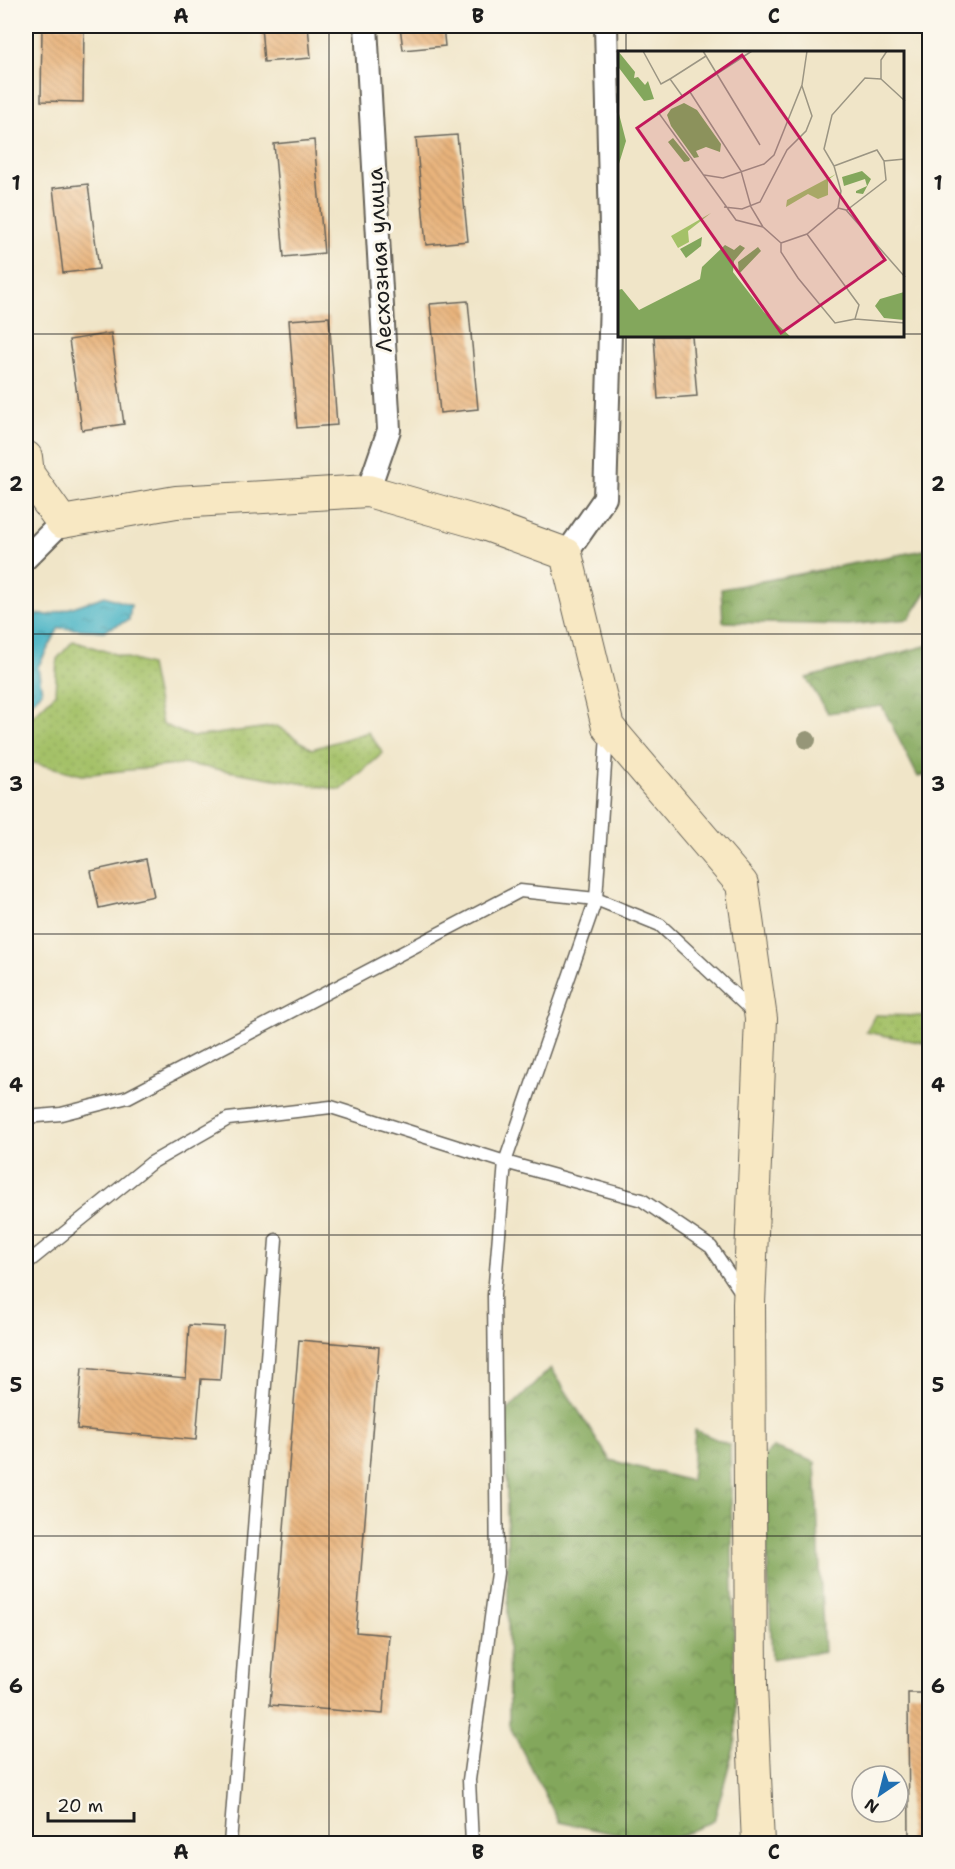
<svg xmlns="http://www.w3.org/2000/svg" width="955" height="1869" font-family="'Shantell Sans',sans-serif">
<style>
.grass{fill:url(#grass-dots);stroke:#606e42;stroke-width:1.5}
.forest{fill:url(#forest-crowns);stroke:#50623c;stroke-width:1.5}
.water{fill:url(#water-ripples);stroke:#326870;stroke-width:1.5}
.building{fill:url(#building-back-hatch)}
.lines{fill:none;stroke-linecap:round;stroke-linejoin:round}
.lane-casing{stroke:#666258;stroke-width:15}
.street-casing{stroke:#666258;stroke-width:26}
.secondary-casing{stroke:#666258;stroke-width:34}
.lane{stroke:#fff;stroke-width:12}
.street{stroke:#fff;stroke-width:22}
.secondary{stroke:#f8e8c3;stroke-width:32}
.tree{fill:#969678}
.grid{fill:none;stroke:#1c1c1c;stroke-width:1.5;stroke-opacity:0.55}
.labels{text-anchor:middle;stroke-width:6;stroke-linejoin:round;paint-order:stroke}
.street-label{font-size:22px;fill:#1c1c1c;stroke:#fbf7ec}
.inset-road{fill:none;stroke:#9b9583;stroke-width:1.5}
.view{fill:#c2185b;fill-opacity:0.15;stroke:#c2185b;stroke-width:3}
.inset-edge{fill:none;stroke:#1c1c1c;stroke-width:3}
.neatline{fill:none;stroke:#1c1c1c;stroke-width:2}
.grid-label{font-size:20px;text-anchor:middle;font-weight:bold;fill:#1c1c1c}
</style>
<defs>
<pattern id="grass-dots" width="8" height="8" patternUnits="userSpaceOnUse" patternTransform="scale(1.5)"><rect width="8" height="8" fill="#a4c168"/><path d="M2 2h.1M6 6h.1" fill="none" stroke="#8da55a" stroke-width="1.8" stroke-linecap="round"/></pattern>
<pattern id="forest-crowns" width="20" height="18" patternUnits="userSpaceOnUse" patternTransform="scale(1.5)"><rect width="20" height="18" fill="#83a75c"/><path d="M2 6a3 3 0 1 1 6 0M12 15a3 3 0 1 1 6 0" fill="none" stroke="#6a874b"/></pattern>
<pattern id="water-ripples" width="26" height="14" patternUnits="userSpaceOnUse" patternTransform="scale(1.5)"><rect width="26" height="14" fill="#48b4c5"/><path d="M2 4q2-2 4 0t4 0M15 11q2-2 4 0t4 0" fill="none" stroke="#3b929f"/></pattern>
<pattern id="building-back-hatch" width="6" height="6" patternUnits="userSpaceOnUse" patternTransform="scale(1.5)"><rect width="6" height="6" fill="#e8b37b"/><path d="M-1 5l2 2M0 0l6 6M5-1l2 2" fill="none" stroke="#c6996a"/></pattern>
</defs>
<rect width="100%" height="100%" fill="#fbf7ec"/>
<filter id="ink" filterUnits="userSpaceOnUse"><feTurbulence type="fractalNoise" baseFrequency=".0167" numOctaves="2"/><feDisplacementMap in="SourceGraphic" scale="12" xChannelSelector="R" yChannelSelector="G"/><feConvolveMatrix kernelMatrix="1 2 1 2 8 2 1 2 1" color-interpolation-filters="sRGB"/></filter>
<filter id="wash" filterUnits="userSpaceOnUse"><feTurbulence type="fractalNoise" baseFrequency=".008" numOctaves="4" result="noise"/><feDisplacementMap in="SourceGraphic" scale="24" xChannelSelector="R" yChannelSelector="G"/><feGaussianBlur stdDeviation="1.35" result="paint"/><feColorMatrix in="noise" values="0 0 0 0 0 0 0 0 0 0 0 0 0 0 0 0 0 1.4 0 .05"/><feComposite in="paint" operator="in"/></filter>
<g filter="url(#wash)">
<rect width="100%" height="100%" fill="#f0e5c8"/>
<!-- grass -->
<g class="grass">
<path d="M73,641L150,665L162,724L192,737L277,726L312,749L368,732L383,753L341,790L186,764L82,775L26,761V722L55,694L57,659Z"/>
<path d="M875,1015L929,1016V1044L866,1032Z"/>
</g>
<!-- forest -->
<g class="forest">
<path d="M929,549V588L909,619L849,625L723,622L721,589Z"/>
<path d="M929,645V775L918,777L882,706L828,713L806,678Z"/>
<path d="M551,1368L610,1460L691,1481L695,1430L730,1445L736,1740L714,1821L662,1844L559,1822L509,1725L506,1412Z"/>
<path d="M774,1447L815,1462L824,1652L772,1659L763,1457Z"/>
</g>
<!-- water -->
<path class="water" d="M105,596L131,605L129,620L104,631L59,628L38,667L42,692L26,707V614L49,615Z"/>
<g id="blocks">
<!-- building -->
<g class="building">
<path d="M42,26H84L83,102L41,101Z"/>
<path d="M261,26H308L311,58L264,62Z"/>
<path d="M400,26H443L445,46L403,50Z"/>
<path d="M457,135L468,241L426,245L416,138Z"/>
<path d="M314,140L324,253L284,257L274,144Z"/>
<path d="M88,184L99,269L63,273L53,188Z"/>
<path d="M468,301L478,409L440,413L430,304Z"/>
<path d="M329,317L337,425L297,428L289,320Z"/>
<path d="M111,333L124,424L82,430L69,340Z"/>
<path d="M654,336H692L697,396L658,399Z"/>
<path d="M146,859L154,896L99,908L91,871Z"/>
<path d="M189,1325L224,1327L220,1380L201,1379L196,1440L77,1429L82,1368L186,1378Z"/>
<path d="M299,1340L379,1347L356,1632L389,1635L383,1714L270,1705Z"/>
<path d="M908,1693H930V1844H909Z"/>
</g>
</g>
</g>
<g filter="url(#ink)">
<use href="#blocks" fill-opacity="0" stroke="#666258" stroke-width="1.5"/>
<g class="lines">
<!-- lane casing -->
<g class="lane-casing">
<g id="lane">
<path d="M26,1117L61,1114L128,1097L520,891L596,899L660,925L753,1012"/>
<path d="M26,1264L151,1163L228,1119L331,1107L505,1162L642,1200L711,1247L743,1295"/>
<path d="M230,1844L276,1240"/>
<path d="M472,1844L469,1780L497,1573L494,1295L505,1162L596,899L607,735"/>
</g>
</g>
<!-- street casing -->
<g class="street-casing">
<g id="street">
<path d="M366,26L389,430L368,491"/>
<path d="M566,554L605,498L612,267L606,26"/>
<path d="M26,558L62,522"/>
</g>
</g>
<!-- secondary casing -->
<g class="secondary-casing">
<path id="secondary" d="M26,457L28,474L62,522L176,502L368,491L484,524L566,554L608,727L742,884L761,1019L749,1304L751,1686L758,1844"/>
</g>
<!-- lane -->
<use href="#lane" class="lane"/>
<!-- street -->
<use href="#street" class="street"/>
<!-- secondary -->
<use href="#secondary" class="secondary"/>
</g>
<!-- trees -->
<circle class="tree" cx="807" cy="740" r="9"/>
</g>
<!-- grid -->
<path class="grid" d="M329,26V1844M626,26V52M26,334H619M902,334H930M626,336V1844M26,634H930M26,934H930M26,1235H930M26,1536H930"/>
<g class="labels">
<!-- street labels -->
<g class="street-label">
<text transform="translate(379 260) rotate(-93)" y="8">Лесхозная улица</text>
</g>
</g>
<!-- overview -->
<g transform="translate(618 51)">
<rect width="286" height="286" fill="#f0e5c8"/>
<path d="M218,123L210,129V144L200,148L190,143L168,156L169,149ZM93,162L70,180L71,191L60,197L53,185Z" fill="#a4c168"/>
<path d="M0,0L17,21L16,27L20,26L27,34L30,30L36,48L26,50L1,17ZM66,52L79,59L103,93L102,101L88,96L78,100L81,106L76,107L53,75L49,64L53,58ZM0,59L8,90L0,116ZM55,87L72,108L71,110L66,111L50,91ZM244,120L253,128L245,143L238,142V140L249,135L247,128L226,135L224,126ZM84,186L83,195L68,207L62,198ZM107,194L116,199L122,194L127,197L116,210L115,221L146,261L173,286H0V239L4,238L21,259L82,228L84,216ZM140,196L143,200L121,223L120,211ZM286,241V269L266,267L257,255L262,248Z" fill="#83a75c"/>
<path class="inset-road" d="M25,0L43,33L52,28M85,0L142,94M134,0L40,61L118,169L145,176L163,192M269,0L263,9V28L287,50M72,41L123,120L133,156L145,176M65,46L52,28L88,5M216,115L206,98L214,64L247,27L263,28M86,124L105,127L146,113L156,104L184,34L189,0M106,156L124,158L142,151L169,99L188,80L194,65L184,35M220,157L228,159L287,226M229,159L268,129L266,110L287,108M163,192V201L180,227L217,272L237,268L241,254L189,183M163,192L189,183L220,157L223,140L216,115L259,99L266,110M237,268L287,272"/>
<path class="view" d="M124,4L267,209L163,282L19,77Z"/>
<rect width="286" height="286" class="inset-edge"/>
</g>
<!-- margin -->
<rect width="955" height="1869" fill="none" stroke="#fbf7ec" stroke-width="66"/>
<!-- north arrow -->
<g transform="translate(880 1794) rotate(215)"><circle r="28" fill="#fbf7ec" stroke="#a29f99" stroke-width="1.5"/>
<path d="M0-4.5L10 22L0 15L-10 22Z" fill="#1f6fb2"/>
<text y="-9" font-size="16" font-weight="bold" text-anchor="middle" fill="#1c1c1c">N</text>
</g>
<!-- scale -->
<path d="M48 1812v9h86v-9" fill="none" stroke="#1c1c1c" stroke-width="3"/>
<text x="57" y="1812" font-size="18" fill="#1c1c1c" stroke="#fbf7ec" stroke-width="4.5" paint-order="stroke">20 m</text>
<rect x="33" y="33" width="889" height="1803" class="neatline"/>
<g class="grid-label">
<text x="181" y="23">A</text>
<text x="478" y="23">B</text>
<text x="774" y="23">C</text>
<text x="16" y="190">1</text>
<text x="938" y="190">1</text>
<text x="16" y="491">2</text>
<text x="938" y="491">2</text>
<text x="16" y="791">3</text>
<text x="938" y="791">3</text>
<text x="16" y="1092">4</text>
<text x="938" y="1092">4</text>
<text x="16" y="1392">5</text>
<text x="938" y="1392">5</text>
<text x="16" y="1693">6</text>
<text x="938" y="1693">6</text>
<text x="181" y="1859">A</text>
<text x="478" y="1859">B</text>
<text x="774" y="1859">C</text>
</g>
</svg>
